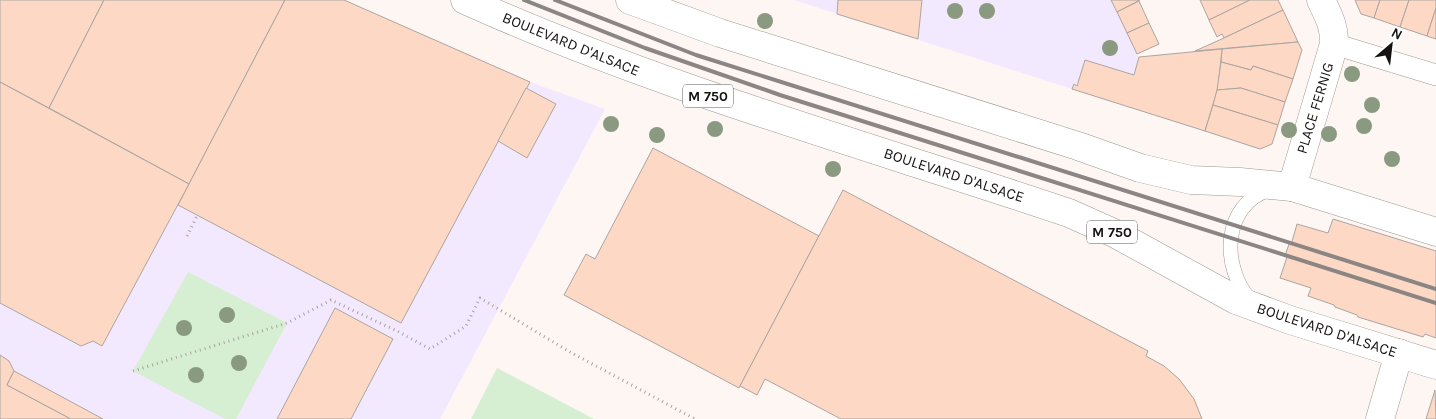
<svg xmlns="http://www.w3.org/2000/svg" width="1436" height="419" font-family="Karla,sans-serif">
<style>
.education{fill:#f2e9ff}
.green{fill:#d6eed2}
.building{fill:#fdd8c5;stroke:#aba5a1}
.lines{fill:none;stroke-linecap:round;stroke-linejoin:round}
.service-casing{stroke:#9e9894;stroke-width:15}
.pedestrian-casing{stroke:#9e9894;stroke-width:22}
.minor-casing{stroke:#9e9894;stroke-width:29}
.primary-casing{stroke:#9e9894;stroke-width:29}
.path{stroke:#a9a3a1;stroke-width:3;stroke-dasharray:1 4;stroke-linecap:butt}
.service{stroke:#fff;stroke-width:14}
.pedestrian{stroke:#fff;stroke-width:21}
.minor{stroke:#fff;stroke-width:28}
.primary{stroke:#fff;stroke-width:28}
.rail{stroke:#8b8684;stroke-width:4}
.tree{fill:#899a81}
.labels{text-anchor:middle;stroke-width:4;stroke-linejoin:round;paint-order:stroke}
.shield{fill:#fff;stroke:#5b5958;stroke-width:1}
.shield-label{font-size:14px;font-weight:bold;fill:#151211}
.street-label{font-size:15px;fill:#151211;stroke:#fff}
</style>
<rect width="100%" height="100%" fill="#fdf6f3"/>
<!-- education -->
<g class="education">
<path d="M0,0H344L530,82L605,109L440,419H0Z"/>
<path d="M794,0H1111L1139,58L1134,75L1085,60L1077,86L1074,84L1072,89Z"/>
</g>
<!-- green -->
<g class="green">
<path d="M188,272L287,323L236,419H225L133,371Z"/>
<path d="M497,368L594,419H471Z"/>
</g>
<!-- building -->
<g class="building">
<path d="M0,0H104L49,108L0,82Z"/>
<path d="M104,0H285L189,184L49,108Z"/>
<path d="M285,0H344L530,82L401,323L178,205Z"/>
<path d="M838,0H922L918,39L837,14Z"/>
<path d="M1111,0H1140L1117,12Z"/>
<path d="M1200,0H1250L1209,20Z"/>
<path d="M1250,0H1278L1283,10L1224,38L1222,34L1217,37L1209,20Z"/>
<path d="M1355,0H1380L1374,18L1361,14Z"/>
<path d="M1380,0H1409L1400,27L1374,18Z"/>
<path d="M1409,0H1436V8L1427,36L1400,27Z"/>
<path d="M1139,1L1149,23L1127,33L1117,12Z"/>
<path d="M1436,8V39L1427,36Z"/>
<path d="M1283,10L1298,42L1195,51L1224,38Z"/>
<path d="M1149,23L1159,44L1137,54L1127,33Z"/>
<path d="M1298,42L1302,50L1293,79L1253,66L1251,70L1221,62L1222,49Z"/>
<path d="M1222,49L1218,88L1205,131L1072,89L1074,84L1077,86L1085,60L1134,75L1139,57Z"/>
<path d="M1221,62L1251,70L1253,66L1293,79L1285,102L1241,88L1217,90Z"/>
<path d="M0,82L189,184L102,346L93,341L81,346L0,303Z"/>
<path d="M526,88L556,104L527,158L498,141Z"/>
<path d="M1241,88L1285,102L1278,125L1213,105L1217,90Z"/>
<path d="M1213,105L1278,125L1272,144L1260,149L1205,131Z"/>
<path d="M653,148L819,236L739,388L564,295L586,254L595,259Z"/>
<path d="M843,190L1148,351L1146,356L1164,366L1179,379L1194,399L1202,419H841L765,379L757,395L740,386Z"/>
<path d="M1333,219L1436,251V338L1425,334L1423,337L1358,317L1357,315L1335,307L1334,305L1308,296L1311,288L1280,278L1287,257L1285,256L1289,244L1291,245L1297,224L1328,233Z"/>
<path d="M335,308L393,339L351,419H277Z"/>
<path d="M0,355L9,361L14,371L7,385L71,419H0Z"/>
<path d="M14,371L103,419H71L7,385Z"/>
<path d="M1435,390L1436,419H1426Z"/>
</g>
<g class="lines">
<!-- service casing -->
<g class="service-casing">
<path id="service" d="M1251,301C1221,268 1221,204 1271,189"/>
</g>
<!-- pedestrian casing -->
<g class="pedestrian-casing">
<path id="pedestrian" d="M1334,44L1436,75"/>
</g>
<!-- minor casing -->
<g class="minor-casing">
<g id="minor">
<path d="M1292,187L1334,44C1335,27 1328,15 1321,0"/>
<path d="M1380,419L1399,353"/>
</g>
</g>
<!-- primary casing -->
<g class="primary-casing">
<g id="primary">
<path d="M465,0C660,88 867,145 1069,213L1116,234L1236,300L1290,320L1436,365"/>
<path d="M630,0L720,33L1078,146L1140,168L1191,180L1240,182L1292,187L1436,232"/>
</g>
</g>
<!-- path -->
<g class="path">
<path d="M187,236L197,216"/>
<path d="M133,371L287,323L331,300L397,331L430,349L466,326L480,298L570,352L695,419"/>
</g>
<!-- service -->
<use href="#service" class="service"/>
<!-- pedestrian -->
<use href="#pedestrian" class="pedestrian"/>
<!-- minor -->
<use href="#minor" class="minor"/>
<!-- primary -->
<use href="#primary" class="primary"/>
<!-- rail -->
<g class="rail">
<path d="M524,0L645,48L780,95L1436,303"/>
<path d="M555,0L696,55L1436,289"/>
</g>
</g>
<!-- trees -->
<g class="tree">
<circle cx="955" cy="11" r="8"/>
<circle cx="987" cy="11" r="8"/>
<circle cx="765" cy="21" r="8"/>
<circle cx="1110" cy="48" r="8"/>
<circle cx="1352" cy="74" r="8"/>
<circle cx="1372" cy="105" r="8"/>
<circle cx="611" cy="124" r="8"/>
<circle cx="1364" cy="126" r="8"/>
<circle cx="715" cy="129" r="8"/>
<circle cx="1289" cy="130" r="8"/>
<circle cx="1329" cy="134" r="8"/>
<circle cx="657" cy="135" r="8"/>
<circle cx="1392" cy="159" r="8"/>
<circle cx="833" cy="169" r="8"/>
<circle cx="227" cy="315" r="8"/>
<circle cx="184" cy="328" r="8"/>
<circle cx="239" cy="363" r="8"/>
<circle cx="196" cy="375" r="8"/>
</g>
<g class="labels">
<!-- shield labels -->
<g class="shield">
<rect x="683" y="84.5" width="50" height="23" rx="4"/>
<rect x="1087" y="220.5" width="50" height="23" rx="4"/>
</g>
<g class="shield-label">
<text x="708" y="101">M 750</text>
<text x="1112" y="237">M 750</text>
</g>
<!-- street labels -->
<g class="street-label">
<text transform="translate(571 44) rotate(22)" y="5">BOULEVARD D'ALSACE</text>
<text transform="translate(1315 108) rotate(-73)" y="5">PLACE FERNIG</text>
<text transform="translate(954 175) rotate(18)" y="5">BOULEVARD D'ALSACE</text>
<text transform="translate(1327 330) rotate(18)" y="5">BOULEVARD D'ALSACE</text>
</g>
</g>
<!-- north arrow -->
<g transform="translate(1391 45) rotate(28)" stroke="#ffffff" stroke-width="4" paint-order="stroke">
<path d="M0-4L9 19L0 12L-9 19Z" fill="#151211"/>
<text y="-8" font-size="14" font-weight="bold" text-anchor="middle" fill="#151211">N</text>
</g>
</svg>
